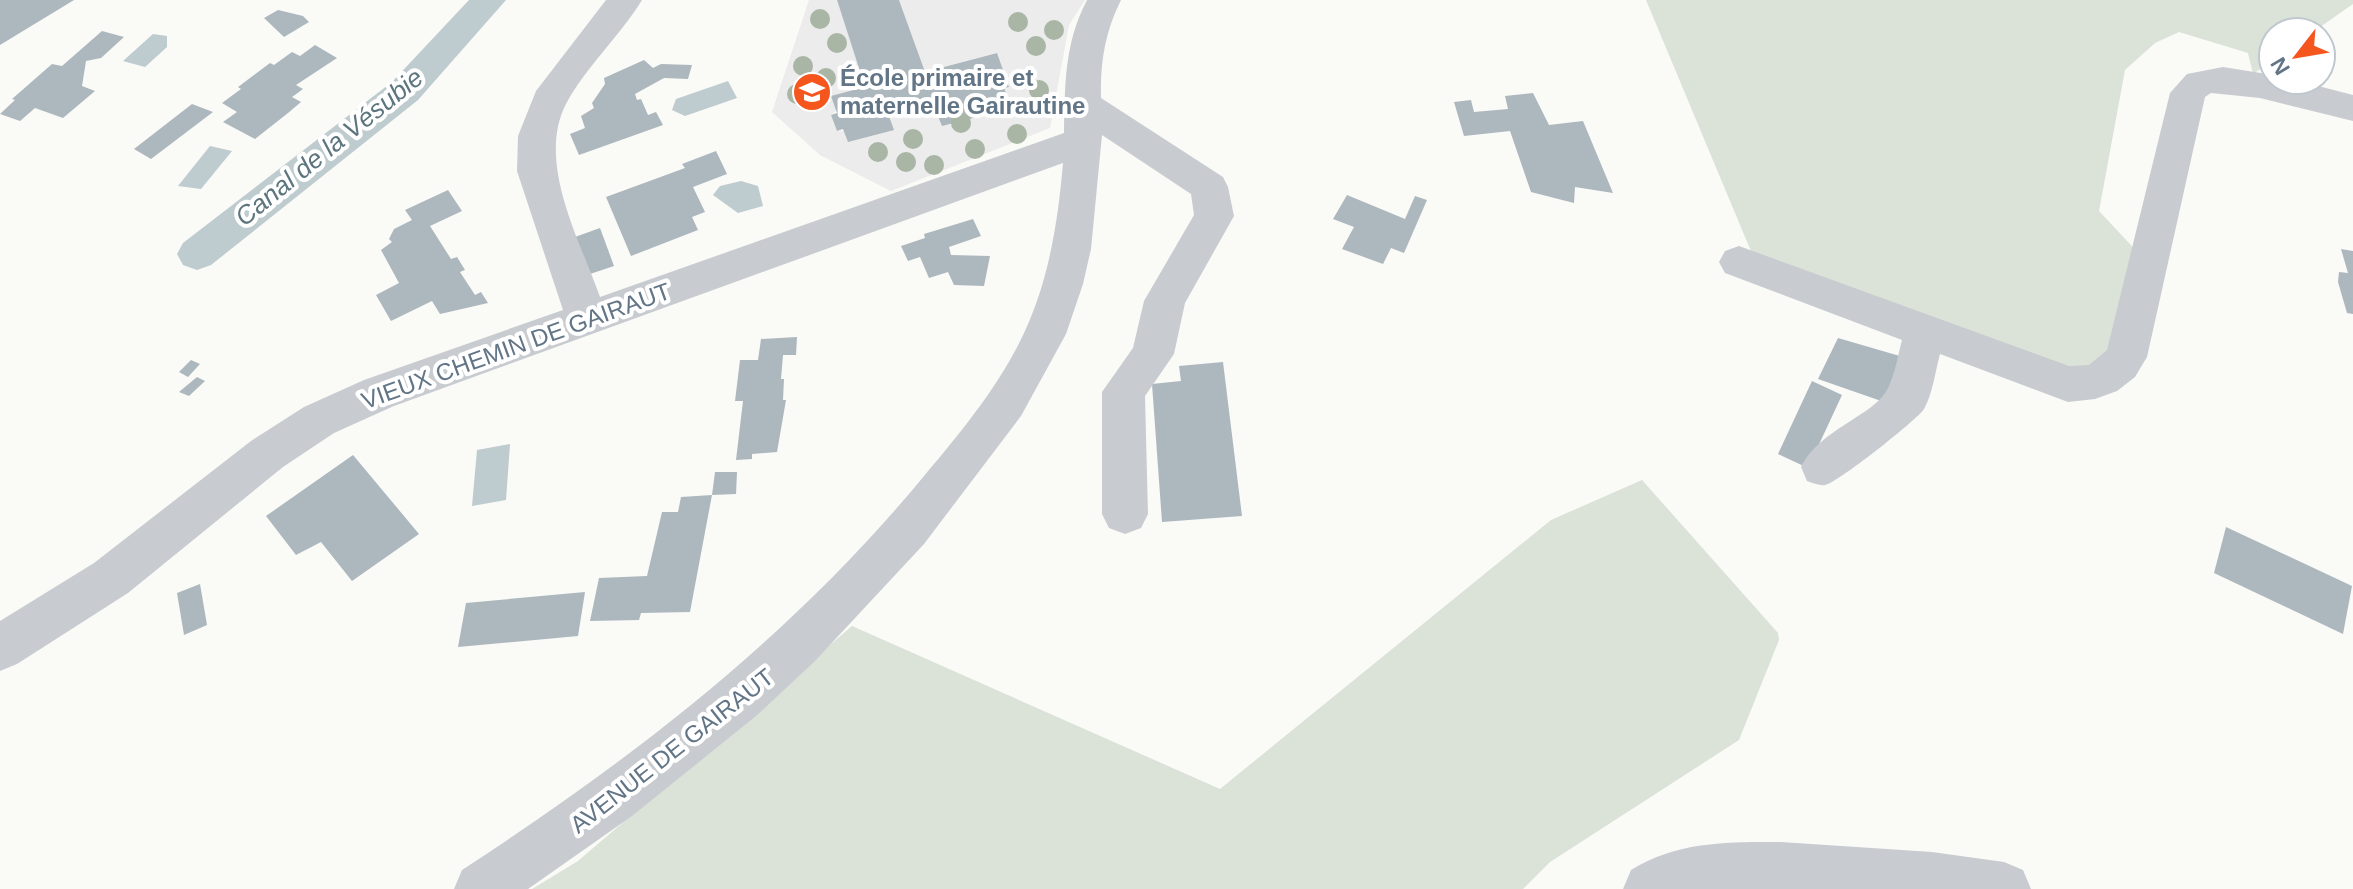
<svg xmlns="http://www.w3.org/2000/svg" width="2353" height="889" font-family="Arial,sans-serif">
<style>
.built{fill:#ebeceb}
.green{fill:#dbe2d8}
.water{fill:#becbcf}
.lines{fill:none;stroke-linecap:round;stroke-linejoin:round}
.canal{fill:#becbcf;fill-rule:evenodd}
.building{fill:#adb7be}
.minor{fill:#c8ccd0;fill-rule:evenodd}
.tree{fill:#a9b5a5}
.labels{text-anchor:middle;stroke-width:8;stroke-linejoin:round;paint-order:stroke}
.poi-label{font-size:24px;font-weight:bold;fill:#627586;stroke:#fff;text-anchor:start}
.street-label{font-size:24px;fill:#627586;stroke:#fff}
.water-label{font-size:26px;font-style:italic;fill:#5d757e;stroke:#fff}
</style>
<rect width="100%" height="100%" fill="#fafaf7"/>
<!-- built -->
<path class="built" d="M809,0H837L865,87L831,115L837,131L893,130L886,108L930,97L1009,86L996,53L925,72L899,0H1085L1069,25L1050,128L891,191L820,155L772,112Z"/>
<!-- green -->
<g class="green">
<path d="M1646,0H2353V4L2313,32H2273V60L2253,74L2248,53L2179,32L2155,43L2125,70L2099,211L2142,257L2121,344L2089,376L1753,256Z"/>
<path d="M1642,480L1778,633L1779,640L1739,740L1550,862L1523,889H532L578,861L852,626L1220,789L1551,520Z"/>
</g>
<!-- water -->
<g class="water">
<path d="M153,34L167,36V47L145,67L123,61Z"/>
<path d="M728,81L737,98L685,116L672,110L676,99Z"/>
<path d="M210,146L232,151L201,189L178,186Z"/>
<path d="M741,181L758,186L763,206L738,213L713,195L720,186Z"/>
<path d="M510,444L506,500L472,506L477,450Z"/>
</g>
<g class="lines">
<!-- canal -->
<path class="canal" d="M469,0H506L418,100L211,265L197,270L183,265L177,254L183,243L392,82Z"/>
</g>
<!-- building -->
<g class="building">
<path d="M0,0H74L0,45Z"/>
<path d="M837,0H899L925,72L997,53L1009,87L1004,88L1012,108L942,126L930,97L886,108L894,130L848,142L843,129L837,131L831,115L837,113L831,96L865,87Z"/>
<path d="M278,10L303,16L309,22L284,37L264,18Z"/>
<path d="M102,31L124,37L101,58L86,61L82,86L95,91L63,118L35,108L20,121L0,114L15,100L12,99L52,64L62,66Z"/>
<path d="M315,45L337,58L296,85L303,89L292,97L301,102L288,113L255,139L223,122L237,112L222,103L241,89L238,87L270,63L274,65L292,52L300,56Z"/>
<path d="M644,60L653,68L661,64L692,65L688,79L664,78L635,94L637,100L641,99L648,115L656,112L663,125L579,155L570,134L585,128L581,116L594,108L592,103L605,84L604,78Z"/>
<path d="M1533,93L1549,125L1583,121L1613,193L1575,187L1574,203L1531,192L1510,131L1464,136L1454,102L1471,100L1474,112L1508,109L1505,96Z"/>
<path d="M192,104L213,112L151,159L134,149Z"/>
<path d="M716,151L727,174L693,187L705,212L692,217L698,230L631,256L606,197L685,168L682,164Z"/>
<path d="M448,190L462,211L430,226L451,259L457,257L465,270L460,272L475,295L481,292L488,303L440,314L432,301L391,321L376,295L399,283L381,250L392,242L389,239L394,229L412,220L405,210Z"/>
<path d="M1347,195L1405,219L1415,196L1427,200L1404,253L1391,248L1383,264L1342,249L1354,227L1333,219Z"/>
<path d="M973,219L981,236L949,247L951,255L990,256L984,286L954,285L948,272L929,278L920,257L908,261L901,246L925,238L924,234Z"/>
<path d="M600,228L614,266L584,276L575,237Z"/>
<path d="M2341,249L2353,251V314L2347,313L2338,282L2339,272L2348,273Z"/>
<path d="M797,337L796,355H783L781,379H784L783,400H786L777,452L752,454V459L736,460L743,401H735L740,360H758L761,339Z"/>
<path d="M1838,338L1910,359L1887,403L1818,379Z"/>
<path d="M191,360L200,364L188,377L179,372Z"/>
<path d="M1223,362L1242,516L1162,522L1152,384L1181,381L1179,366Z"/>
<path d="M197,377L205,381L189,396L179,392Z"/>
<path d="M1812,381L1842,395L1808,468L1778,454Z"/>
<path d="M353,455L419,534L352,581L321,542L296,555L266,516Z"/>
<path d="M715,472H737L736,494L712,495Z"/>
<path d="M712,495L690,612L641,613L639,620L590,621L599,578L647,576L662,512H678L681,497Z"/>
<path d="M2226,527L2352,586L2343,634L2214,573Z"/>
<path d="M200,584L207,625L184,635L177,593Z"/>
<path d="M585,592L578,636L458,647L466,603Z"/>
</g>
<g class="lines">
<!-- minor -->
<g class="minor">
<path d="M606,0H642C621,35 584,69 566,104C536,162 580,240 600,297L1064,133C1065,85 1064,44 1087,0H1121C1105,32 1100,62 1101,98L1223,177L1228,187L1234,216L1185,303L1174,354L1145,396L1148,514L1141,528L1125,534L1109,528L1102,514V392L1133,348L1144,301L1194,215L1191,194L1102,135L1091,249L1083,284L1066,334L1021,416L924,544L815,661L756,716L632,816L528,889H454L462,870C634,758 793,635 924,476C961,432 1000,385 1024,333C1049,280 1058,221 1063,163L394,406L334,433L283,467L128,593L17,664L0,671V621L94,563L251,441L304,407L364,380L563,310L517,171L518,136L536,91Z"/>
<path d="M2223,67L2273,75V80H2295L2353,95V121L2260,98L2211,93L2205,97L2147,357L2135,377L2117,391L2095,399L2068,402L1940,354C1935,372 1933,393 1924,409C1917,420 1836,484 1825,485C1820,486 1813,483 1807,481L1801,467C1819,429 1876,415 1888,388C1895,374 1898,355 1902,340L1725,273L1719,262L1725,251L1739,246L2069,366L2089,365L2107,350L2170,93L2187,74Z"/>
<path d="M1781,842L1932,852L2004,862L2023,870L2031,889H1623L1631,870C1678,841 1728,842 1781,842Z"/>
</g>
</g>
<!-- trees -->
<g class="tree">
<circle cx="820" cy="19" r="10"/>
<circle cx="1018" cy="22" r="10"/>
<circle cx="1054" cy="30" r="10"/>
<circle cx="837" cy="43" r="10"/>
<circle cx="1036" cy="46" r="10"/>
<circle cx="803" cy="66" r="10"/>
<circle cx="826" cy="78" r="10"/>
<circle cx="1039" cy="90" r="10"/>
<circle cx="797" cy="94" r="10"/>
<circle cx="961" cy="123" r="10"/>
<circle cx="1017" cy="134" r="10"/>
<circle cx="913" cy="139" r="10"/>
<circle cx="975" cy="149" r="10"/>
<circle cx="878" cy="152" r="10"/>
<circle cx="906" cy="162" r="10"/>
<circle cx="934" cy="165" r="10"/>
</g>
<!-- icons -->
<defs>
<g id="school-disc" transform="scale(2)"><circle r="9.5" fill="#f4561d" stroke="#fff"/><path d="M0-5L7-2L0 1L-7-2ZM-4 1L0 2.5L4 1V4Q0 6-4 4Z" fill="#fff"/></g>
</defs>
<g fill-rule="evenodd">
<use href="#school-disc" x="812" y="92"/>
</g>
<g class="labels">
<!-- poi labels -->
<g class="poi-label">
<text x="840" y="86">École primaire et<tspan x="840" dy="28">maternelle Gairautine</tspan></text>
</g>
<!-- street labels -->
<g class="street-label">
<text transform="translate(516 346) rotate(-20)" y="8">VIEUX CHEMIN DE GAIRAUT</text>
<text transform="translate(672 751) rotate(-38)" y="8">AVENUE DE GAIRAUT</text>
</g>
<!-- water labels -->
<g class="water-label">
<text transform="translate(329 147) rotate(-39)" y="9">Canal de la Vésubie</text>
</g>
</g>
<!-- north arrow -->
<g transform="translate(2297 56) rotate(239)"><circle r="38" fill="#ffffff" stroke="#c0c8cf" stroke-width="2"/>
<path d="M0-6L14 30L0 20L-14 30Z" fill="#f4561d"/>
<text y="-12" font-size="22" font-weight="bold" text-anchor="middle" fill="#627586">N</text>
</g>
</svg>
